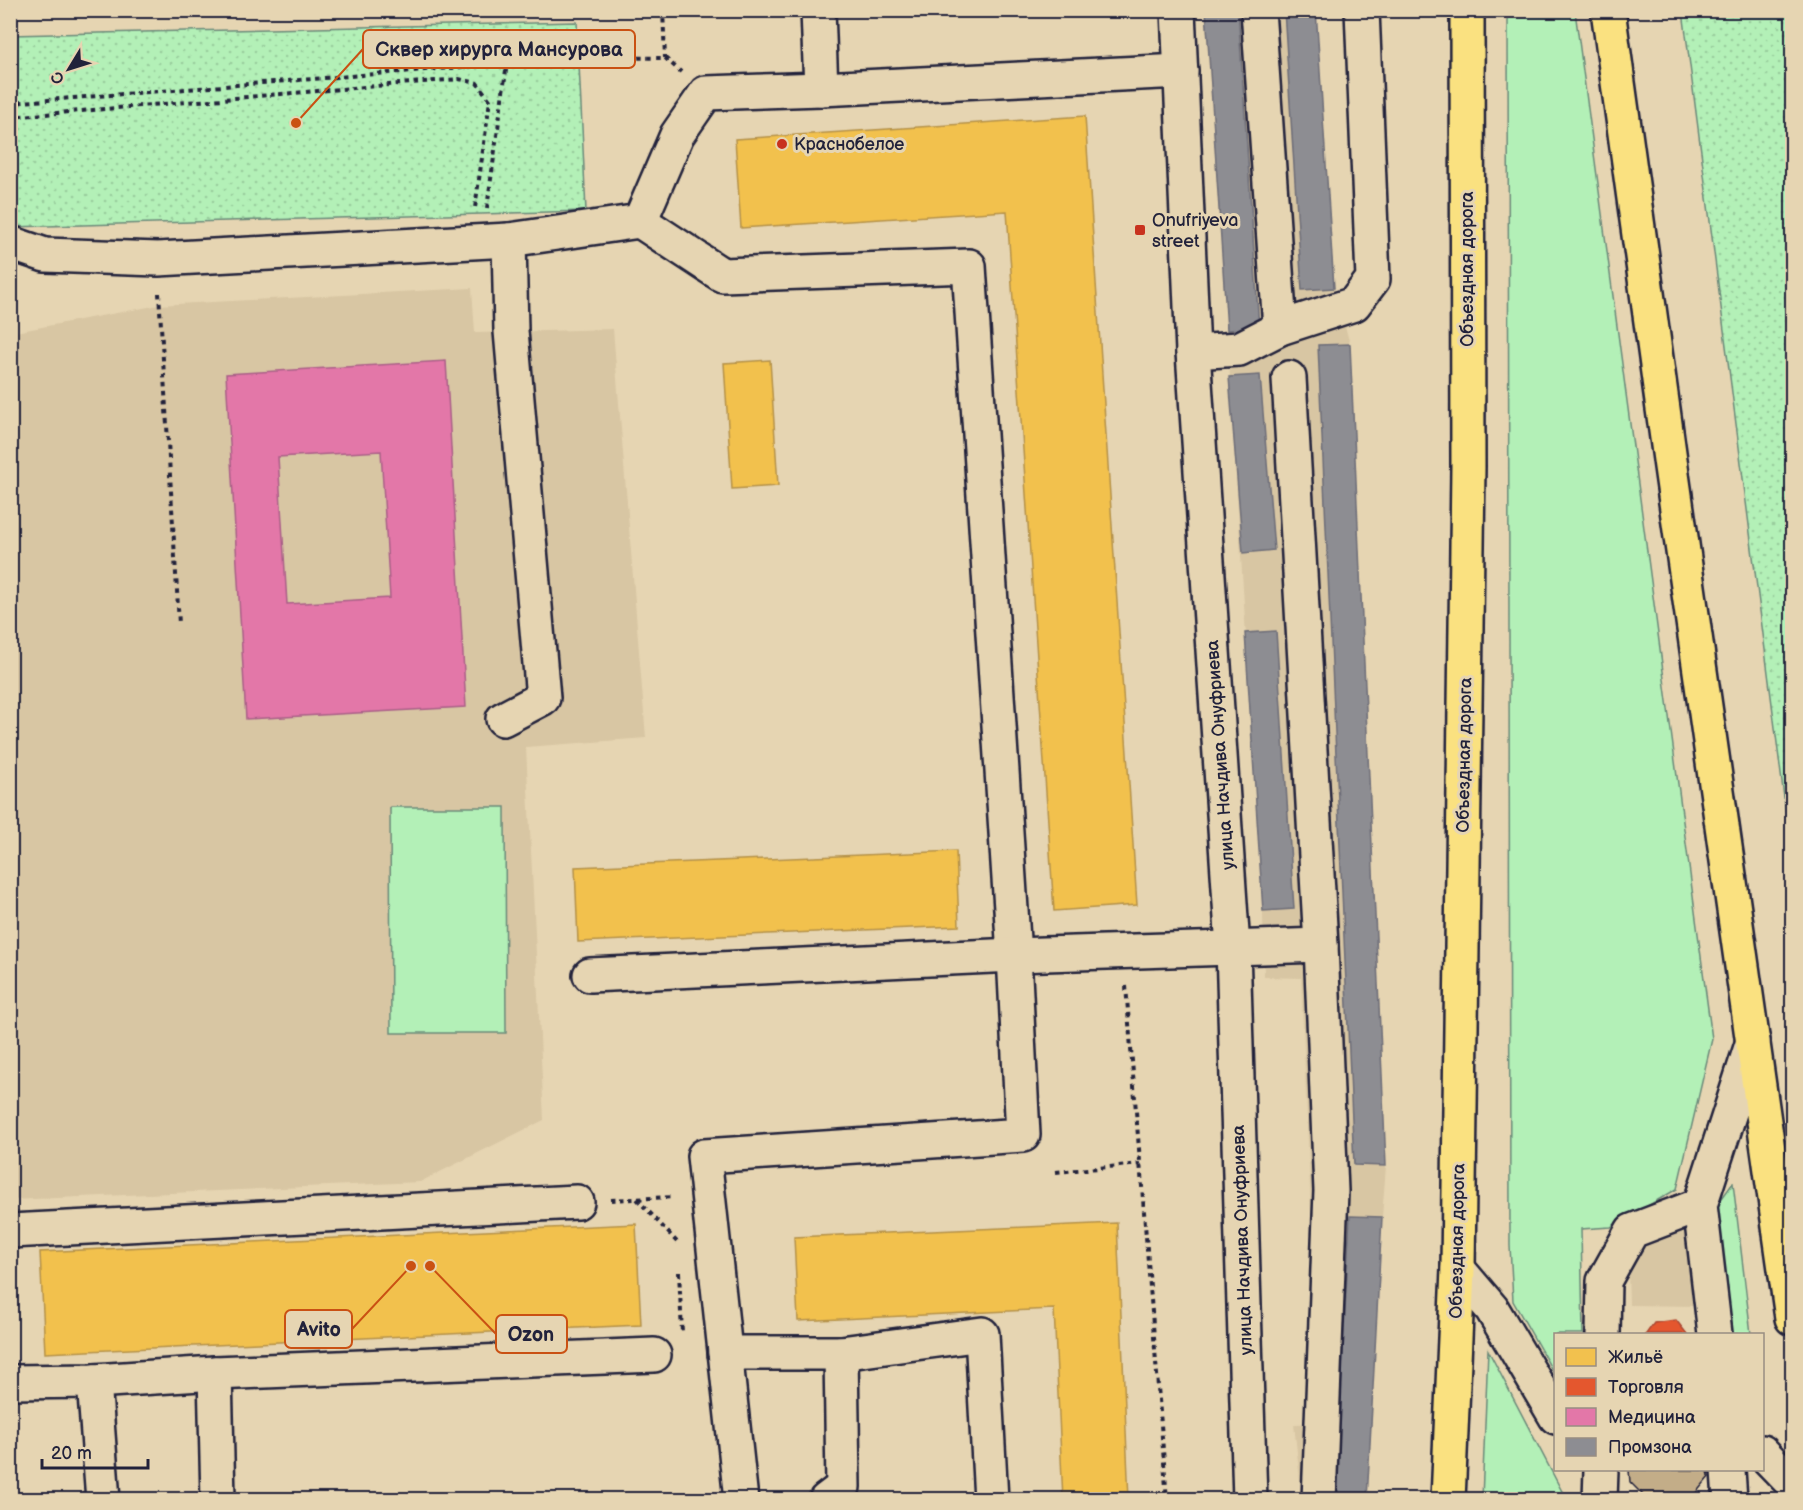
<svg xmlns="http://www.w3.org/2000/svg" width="1803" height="1510" font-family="'Balsamiq Sans',sans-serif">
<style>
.built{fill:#d8c6a3}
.grass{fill:#b3f0b7;stroke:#6a8979;stroke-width:1.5}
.park{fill:url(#park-dots);stroke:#6a8979;stroke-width:1.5}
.homes{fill:#f2c14e;stroke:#b49148;stroke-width:1.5}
.shops{fill:#e4572e;stroke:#aa4732;stroke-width:1.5}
.health{fill:#e377a8;stroke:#a95e87;stroke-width:1.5;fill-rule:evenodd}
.industry{fill:#8d8d92;stroke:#6d6d78;stroke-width:1.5}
.building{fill:#c3ad88;stroke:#22223b;stroke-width:1.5}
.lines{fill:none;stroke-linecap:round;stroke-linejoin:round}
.minor-casing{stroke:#22223b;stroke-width:38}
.major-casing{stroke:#22223b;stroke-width:38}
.path{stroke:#22223b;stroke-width:4;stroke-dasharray:4.5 4.5;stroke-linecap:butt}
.minor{stroke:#e6d5b2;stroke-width:33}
.major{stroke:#fae180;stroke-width:33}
.poi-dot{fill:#c8321e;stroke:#e6d5b2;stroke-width:2}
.labels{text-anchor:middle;stroke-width:6;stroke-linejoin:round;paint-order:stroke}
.poi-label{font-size:18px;fill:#22223b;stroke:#e6d5b2;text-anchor:start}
.street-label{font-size:18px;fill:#22223b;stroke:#e6d5b2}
.leader{fill:none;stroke:#ca5113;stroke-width:2}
.callout-dot{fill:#ca5113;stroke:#e6d5b2;stroke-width:2}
.callout{fill:#e6d5b2;stroke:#ca5113;stroke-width:2}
.callout-label{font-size:20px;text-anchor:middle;font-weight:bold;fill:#22223b}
</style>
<defs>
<pattern id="park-dots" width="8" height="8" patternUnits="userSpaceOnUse" patternTransform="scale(1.5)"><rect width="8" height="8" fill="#b3f0b7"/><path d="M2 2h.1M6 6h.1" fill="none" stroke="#9ace9e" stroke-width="1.8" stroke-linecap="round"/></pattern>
</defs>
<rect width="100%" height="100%" fill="#e6d5b2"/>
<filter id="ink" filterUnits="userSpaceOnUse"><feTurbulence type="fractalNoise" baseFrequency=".0167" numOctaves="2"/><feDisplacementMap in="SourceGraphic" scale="12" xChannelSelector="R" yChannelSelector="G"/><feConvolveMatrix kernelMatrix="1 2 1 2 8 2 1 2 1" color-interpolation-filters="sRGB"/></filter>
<g filter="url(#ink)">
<!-- built -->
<g class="built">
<path d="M1205,11H1316L1334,288L1350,344L1386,1166L1382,1217L1367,1499H1302L1294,1424L1320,1423L1301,978L1264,977L1263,911L1227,330Z"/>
<path d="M472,288L475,333L613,329L646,738L526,747L544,1120L420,1182L11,1200L10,333L159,305Z"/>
<path d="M1688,1219L1696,1306L1629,1305L1628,1269L1641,1242Z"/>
</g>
<!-- grass -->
<g class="grass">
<path d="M1508,11H1575L1712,1039L1677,1189L1611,1227L1581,1229L1583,1334H1556L1555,1375L1513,1301L1510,1246Z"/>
<path d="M390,807H505L506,1033H391Z"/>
<path d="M1733,1183L1751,1334H1730L1717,1205Z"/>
<path d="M1488,1350L1566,1499H1482Z"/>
</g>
<!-- park -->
<g class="park">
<path d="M1683,11H1792V860Z"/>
<path d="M577,22L586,211L11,227V35Z"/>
</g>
<!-- homes -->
<g class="homes">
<path d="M1085,116L1137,905L1054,911L1007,211L741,228L735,139Z"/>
<path d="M770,360L778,486L732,489L724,363Z"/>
<path d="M956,851L959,926L578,942L575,867Z"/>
<path d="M1117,1223L1129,1500H1063L1054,1309L798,1321L794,1237Z"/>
<path d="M636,1224L641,1325L45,1353L40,1252Z"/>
</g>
<!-- shops -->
<path class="shops" d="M1676,1320L1687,1334H1646L1654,1323Z"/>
<!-- health -->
<path class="health" d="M446,361L466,707L246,719L226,374ZM381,451L390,598L287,604L278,457Z"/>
<!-- industry -->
<g class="industry">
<path d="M1206,10H1238L1259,328L1227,330Z"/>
<path d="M1284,10H1316L1334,288L1302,290Z"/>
<path d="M1350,344L1386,1166L1354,1165L1318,345Z"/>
<path d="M1260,375L1274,550L1243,553L1229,377Z"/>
<path d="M1276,631L1294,909L1263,911L1245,633Z"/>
<path d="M1350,1216L1382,1217L1367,1500H1335Z"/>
</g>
<!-- building -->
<path class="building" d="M1629,1470H1708L1709,1477L1690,1500H1648L1630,1482Z"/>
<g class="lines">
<!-- minor casing -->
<g class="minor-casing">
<g id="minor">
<path d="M818,10L821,89"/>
<path d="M1178,10L1193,352L1233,948L1250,1500"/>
<path d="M1258,10L1280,328"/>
<path d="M640,221L722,275L969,266L1014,955L1023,1135L704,1156L741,1500"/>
<path d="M10,243L45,255L158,259L509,240L640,221L677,135L706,93L821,89L1181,71"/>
<path d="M1193,352L1239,349L1280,328L1354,304L1373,279L1362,10"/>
<path d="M1289,378L1321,945L1331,1191L1319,1500"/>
<path d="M503,719L543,698L511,331L509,240"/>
<path d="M590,975L1014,955L1321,945"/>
<path d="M10,1231L577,1202"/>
<path d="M1458,1269L1492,1309L1556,1417"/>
<path d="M1603,1334L1604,1281L1632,1231L1700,1205"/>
<path d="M1715,1334L1700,1205L1753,1041"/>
<path d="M725,1353H841L982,1334L991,1500"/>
<path d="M215,1373L218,1500"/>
<path d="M94,1381L103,1500"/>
<path d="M10,1382L94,1381L215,1373L654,1355"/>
<path d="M1762,1452L1792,1483"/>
<path d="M1728,1470L1730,1500"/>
<path d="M826,1500L843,1487L841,1353"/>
<path d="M1600,1500L1601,1470"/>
</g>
</g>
<!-- major casing -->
<g class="major-casing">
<g id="major">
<path d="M1608,10L1671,467L1792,1318"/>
<path d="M1448,1500L1458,1269L1468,466L1467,10"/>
</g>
</g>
<!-- path -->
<g class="path">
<path d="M663,10L665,58"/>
<path d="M10,103L589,57L665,58L681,72"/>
<path d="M10,117L459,79L477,83L490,100L475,208"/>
<path d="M487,208L507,63"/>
<path d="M159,293L179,624"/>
<path d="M1126,986L1167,1500"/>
<path d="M1056,1172L1140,1164"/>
<path d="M637,1199L677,1242"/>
<path d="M611,1200L673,1197"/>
<path d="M679,1272L682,1333"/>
</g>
<!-- minor -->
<use href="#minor" class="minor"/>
<!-- major -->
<use href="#major" class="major"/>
</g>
</g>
<!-- markers -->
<g class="poi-dot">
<circle cx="782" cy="144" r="6"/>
<rect x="1134" y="224" width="12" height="12" rx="3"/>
</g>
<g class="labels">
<!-- poi labels -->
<g class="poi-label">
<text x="794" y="150">Краснобелое</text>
<text x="1152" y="226">Onufriyeva<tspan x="1152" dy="21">street</tspan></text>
</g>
<!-- street labels -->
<g class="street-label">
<text transform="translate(1467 269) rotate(-90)" y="6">Объездная дорога</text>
<text transform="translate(1220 755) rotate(-94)" y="6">улица Начдива Онуфриева</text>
<text transform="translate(1464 755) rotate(-89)" y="6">Объездная дорога</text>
<text transform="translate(1242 1240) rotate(-92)" y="6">улица Начдива Онуфриева</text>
<text transform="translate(1457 1241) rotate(-89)" y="6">Объездная дорога</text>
</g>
</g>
<!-- callouts -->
<path class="leader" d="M296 123L363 49M411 1266L352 1329M430 1266L496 1334"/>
<g class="callout-dot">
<circle cx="296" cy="123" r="6"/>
<circle cx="411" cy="1266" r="6"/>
<circle cx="430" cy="1266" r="6"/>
</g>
<g class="callout">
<rect x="363" y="30" width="272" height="38" rx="6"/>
<rect x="285" y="1310" width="67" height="38" rx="6"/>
<rect x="496" y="1315" width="71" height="38" rx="6"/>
</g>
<g class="callout-label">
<text x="499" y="56">Сквер хирурга Мансурова</text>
<text x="319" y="1336">Avito</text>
<text x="531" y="1341">Ozon</text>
</g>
<!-- margin -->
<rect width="1803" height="1510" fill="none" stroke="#e6d5b2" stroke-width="36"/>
<rect x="18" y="18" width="1767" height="1474" fill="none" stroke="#22223b" stroke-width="2" filter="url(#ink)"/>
<!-- legend -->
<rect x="1554" y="1333" width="210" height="138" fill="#e6d5b2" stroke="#988d82" stroke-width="1.5"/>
<rect x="1566" y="1348" width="30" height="18" fill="#f2c14e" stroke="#988d82" stroke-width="1.5"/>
<text x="1608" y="1363" font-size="18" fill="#22223b">Жильё</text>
<rect x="1566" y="1378" width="30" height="18" fill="#e4572e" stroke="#988d82" stroke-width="1.5"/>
<text x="1608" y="1393" font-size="18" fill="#22223b">Торговля</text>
<rect x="1566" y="1408" width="30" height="18" fill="#e377a8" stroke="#988d82" stroke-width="1.5"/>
<text x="1608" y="1423" font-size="18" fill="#22223b">Медицина</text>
<rect x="1566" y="1438" width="30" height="18" fill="#8d8d92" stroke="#988d82" stroke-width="1.5"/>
<text x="1608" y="1453" font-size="18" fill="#22223b">Промзона</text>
<!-- north arrow -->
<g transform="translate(69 69) rotate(232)" stroke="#e6d5b2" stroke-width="4.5" paint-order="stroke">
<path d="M0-4.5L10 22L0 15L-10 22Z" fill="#22223b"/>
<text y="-9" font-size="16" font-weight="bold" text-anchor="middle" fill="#22223b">С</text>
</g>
<!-- scale -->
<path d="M42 1459v9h106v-9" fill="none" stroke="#22223b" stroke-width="3"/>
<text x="51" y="1459" font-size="18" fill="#22223b" stroke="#e6d5b2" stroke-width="4.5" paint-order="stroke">20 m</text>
</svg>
